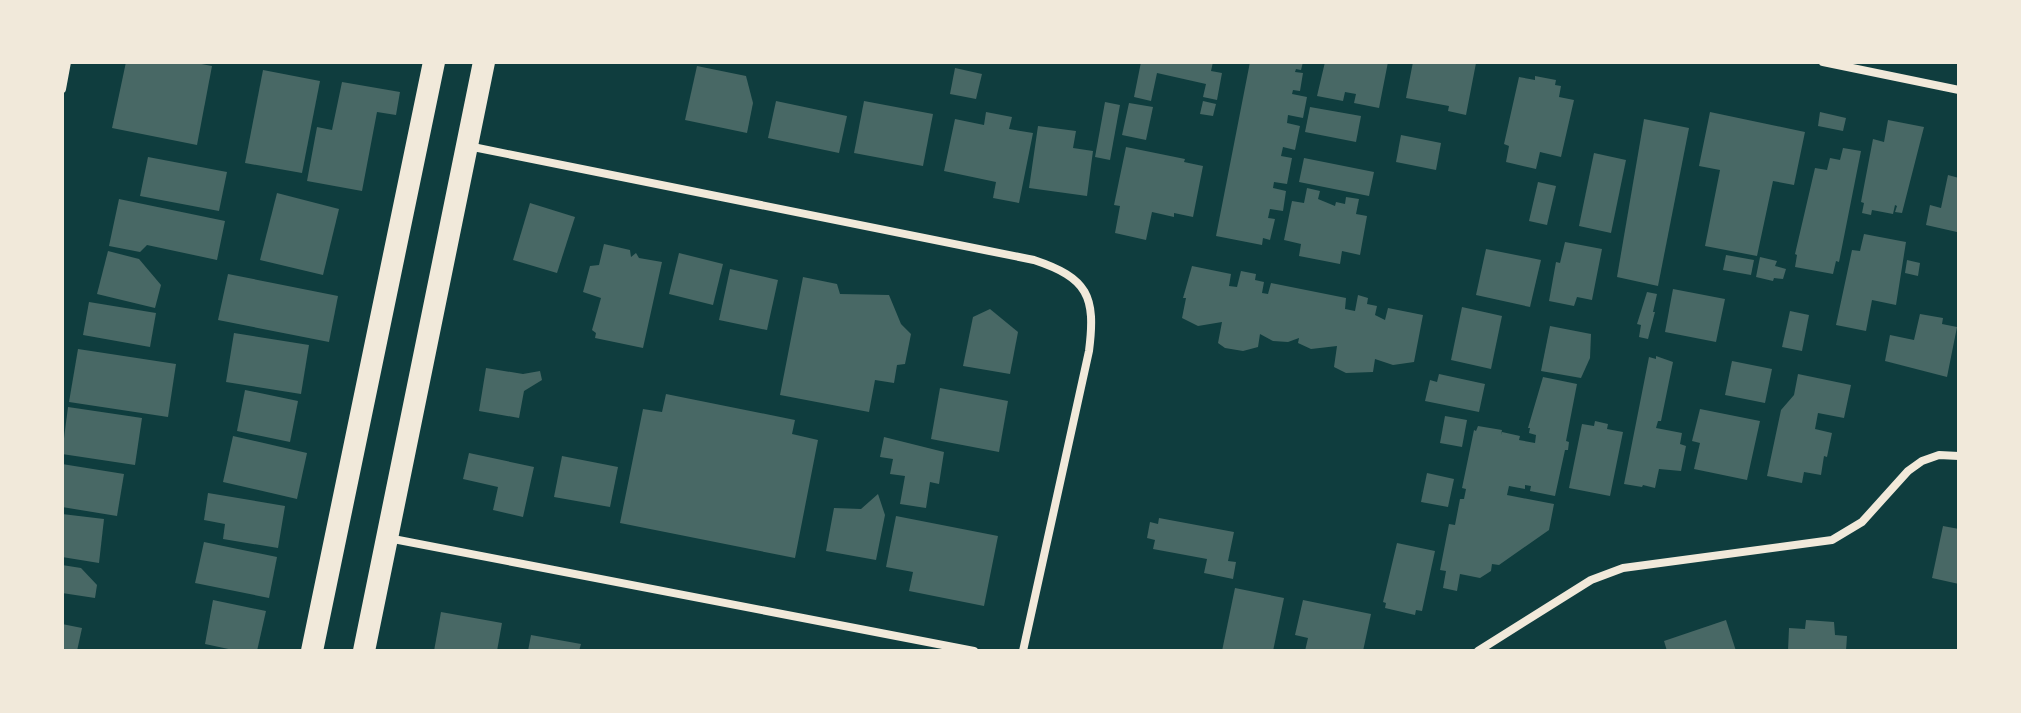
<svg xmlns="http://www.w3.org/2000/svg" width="2021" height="713" font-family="'Noto Serif',serif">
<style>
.building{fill:#486865}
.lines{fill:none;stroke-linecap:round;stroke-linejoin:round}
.minor{stroke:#f1e9da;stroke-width:8}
.trunk{stroke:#f1e9da;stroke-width:22}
</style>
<rect width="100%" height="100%" fill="#0f3d3e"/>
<!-- building -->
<g class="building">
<path d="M126,62H191L212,66L197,145L112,128Z"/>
<path d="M1141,62H1213L1211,71L1222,73L1217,100L1203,97L1206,84L1157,73L1151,101L1134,97Z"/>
<path d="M1250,62H1303L1301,70L1296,69L1295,72L1303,73L1300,91L1293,90L1292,94L1307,97L1303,118L1288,115L1287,123L1300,126L1295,150L1283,147L1281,156L1292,158L1287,184L1274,182L1273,188L1286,191L1283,211L1270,209L1268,218L1275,219L1270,240L1263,238L1262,245L1216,236Z"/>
<path d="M1325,62H1388L1379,108L1354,103L1356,94L1345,92L1343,101L1317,96Z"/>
<path d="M1413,62L1476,63L1466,115L1448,111L1449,106L1406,98Z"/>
<path d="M697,66L746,76L753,103L747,133L685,120Z"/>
<path d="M955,68L982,74L976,99L950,94Z"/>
<path d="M263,70L320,81L302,173L245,163Z"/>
<path d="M1535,76L1556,80L1555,85L1561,86L1559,97L1574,100L1561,157L1540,152L1536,169L1506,162L1509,146L1504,144L1519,77L1535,80Z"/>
<path d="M342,82L400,92L396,115L377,112L362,191L307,181L317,127L332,130Z"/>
<path d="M776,101L847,116L839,153L768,138Z"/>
<path d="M864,101L933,114L923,166L854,153Z"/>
<path d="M1203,101L1216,104L1213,116L1200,114Z"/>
<path d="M1105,102L1120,105L1110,160L1095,157Z"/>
<path d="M1129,103L1153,107L1146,140L1122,135Z"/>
<path d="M1310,107L1361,116L1356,142L1305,132Z"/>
<path d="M986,112L1012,117L1009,129L1033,133L1019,203L993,198L996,182L944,171L955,119L984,125Z"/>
<path d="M1710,112L1805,132L1794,185L1773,181L1757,256L1705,246L1720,170L1699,166Z"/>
<path d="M1820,112L1846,118L1843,131L1818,126Z"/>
<path d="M1644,119L1689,128L1658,286L1617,277Z"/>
<path d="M1888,120L1924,127L1902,213L1895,212L1897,206L1895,205L1893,214L1872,210L1871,215L1862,213L1864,203L1861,202L1873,139L1884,142Z"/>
<path d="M1038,126L1076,131L1073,148L1093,151L1087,196L1029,188Z"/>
<path d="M1401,135L1441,143L1436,170L1396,162Z"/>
<path d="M1126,147L1185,159L1184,162L1203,166L1193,217L1174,213V217L1152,212L1146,240L1115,233L1120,206L1114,205Z"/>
<path d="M1843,148L1861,151L1839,262L1836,261L1833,274L1795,267L1797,255L1795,254L1815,168L1827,170L1830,158L1840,160Z"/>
<path d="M1594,153L1626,160L1611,233L1579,226Z"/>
<path d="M148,157L227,172L219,211L140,196Z"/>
<path d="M1304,158L1374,172L1369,196L1299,182Z"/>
<path d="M1948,175L1959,178L1957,232L1926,225L1930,205L1941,208Z"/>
<path d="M1538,182L1556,186L1547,225L1529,221Z"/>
<path d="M1307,188L1320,191L1318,199L1335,206L1336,202L1345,204L1346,197L1359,199L1356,214L1367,216L1360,255L1342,251L1340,264L1299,256L1301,244L1284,240L1292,201L1304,203Z"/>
<path d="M277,193L339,209L323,275L260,260Z"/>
<path d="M119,199L225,221L217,260L147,245L140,252L109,246Z"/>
<path d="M530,203L575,217L557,273L513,260Z"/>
<path d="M1864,234L1906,242L1896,305L1872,300L1866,331L1836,325L1852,250L1860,251Z"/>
<path d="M1565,242L1602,249L1592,300L1577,297L1574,306L1549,301L1556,262L1560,263Z"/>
<path d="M604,244L630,250L631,257L636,253L639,258L662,262L643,348L595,338L596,333L592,330L601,298L583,292L590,266L599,265Z"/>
<path d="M1486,249L1541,260L1530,307L1476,295Z"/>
<path d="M108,251L139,259L161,285L155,308L97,294Z"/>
<path d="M679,253L723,264L713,305L669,294Z"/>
<path d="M1726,255L1754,260L1751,275L1723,270Z"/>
<path d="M1760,257L1777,261L1775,266L1786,269L1783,279L1774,278L1773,281L1756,277Z"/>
<path d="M1907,260L1920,263L1918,276L1905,273Z"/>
<path d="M1192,266L1231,274L1229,286L1237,287L1241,271L1256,274L1255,280L1264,282L1262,293L1268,294L1271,283L1346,298L1345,309L1355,311L1358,295L1368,298L1367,304L1377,306L1375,315L1385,320L1388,308L1423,315L1414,362L1393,365L1375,359L1373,372L1346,373L1334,367L1337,346L1311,349L1298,343L1299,338L1288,342L1273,341L1260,334L1258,347L1243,351L1225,348L1218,343L1222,322L1198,326L1182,318L1186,298H1183Z"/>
<path d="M730,269L778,280L767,330L719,320Z"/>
<path d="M228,274L338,296L329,342L218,320Z"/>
<path d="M803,277L837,284L840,294L889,295L901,324L911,334L905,364L897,365L894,383L875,380L869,412L780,395Z"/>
<path d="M1673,289L1725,299L1716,342L1665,332Z"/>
<path d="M1647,292L1657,294L1653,312H1655L1648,339L1639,337L1641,325L1637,324Z"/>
<path d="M89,302L156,313L150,347L83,335Z"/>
<path d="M1462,307L1502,316L1491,369L1451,360Z"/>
<path d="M990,309L1018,332L1010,374L963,366L973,317Z"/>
<path d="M1790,311L1809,315L1802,351L1782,347Z"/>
<path d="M1920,314L1943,318L1942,324L1957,327L1947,377L1885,361L1890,335L1914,340Z"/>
<path d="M1550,326L1591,334L1590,358L1581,378L1541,371Z"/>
<path d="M234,333L309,345L301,394L226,382Z"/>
<path d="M78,349L176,364L168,417L69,402Z"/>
<path d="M1656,356L1673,362L1661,421H1658L1656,428L1682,433L1680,444L1686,446L1681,471L1659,469L1655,488L1643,485L1642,487L1624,484L1649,357L1656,359Z"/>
<path d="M1732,361L1772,369L1765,403L1725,395Z"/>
<path d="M486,368L523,374L540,371L542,380L524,391L519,418L479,411Z"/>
<path d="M1439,374L1485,384L1479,412L1425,401L1430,380L1437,382Z"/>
<path d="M1798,374L1851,385L1844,418L1818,413L1815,429L1832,433L1827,457L1824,456L1821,475L1804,472L1802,483L1767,476L1781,410L1794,395Z"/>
<path d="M1543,377L1577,384L1566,441L1569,442L1568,450H1565L1555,496L1530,491L1531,486L1525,485V489L1509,486L1507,495L1554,504L1549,530L1499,565L1492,564L1491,571L1480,578L1460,574L1457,591L1443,588L1446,571L1440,570L1449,524L1455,525L1460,499H1464L1466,489L1462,488L1474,430L1476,431L1478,426L1502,430L1501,435L1502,432L1520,436L1519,440L1535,443L1536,435L1529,433L1530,428H1528Z"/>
<path d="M940,388L1008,401L999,452L931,439Z"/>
<path d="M245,390L298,401L290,442L237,431Z"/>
<path d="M666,394L795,420L792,434L818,440L795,558L620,523L643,409L662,412Z"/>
<path d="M68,407L142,418L135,465L62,454Z"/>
<path d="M1700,409L1760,421L1747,480L1694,469L1700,443L1692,441Z"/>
<path d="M1445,416L1467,420L1462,447L1440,443Z"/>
<path d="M1595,421L1608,424L1607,429L1623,432L1610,496L1569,488L1582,424L1594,426Z"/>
<path d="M233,436L307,453L297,499L223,482Z"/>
<path d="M884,437L944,452L939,484L930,482L926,508L900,504L905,476L890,474L893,459L880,457Z"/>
<path d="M469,453L534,467L523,517L493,510L498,487L463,479Z"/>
<path d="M562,456L618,467L610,507L554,497Z"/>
<path d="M62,464L124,474L117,516L62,507Z"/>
<path d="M1427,473L1454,479L1448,507L1421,502Z"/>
<path d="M208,493L285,506L278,548L223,539L225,524L204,520Z"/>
<path d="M878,494L885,515L876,560L826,551L834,508L861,509Z"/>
<path d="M62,514L104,519L99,563L62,557Z"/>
<path d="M896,516L998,536L984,606L909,591L913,572L886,567Z"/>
<path d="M1159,518L1234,532L1228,561L1236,562L1233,579L1204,573L1207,559L1153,549L1155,540L1147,538L1150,522L1158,524Z"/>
<path d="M1943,526L1959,529V584L1932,578Z"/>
<path d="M204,542L277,557L269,598L195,583Z"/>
<path d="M1397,543L1435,551L1422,611L1416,610L1415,615L1385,608L1386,603L1383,602Z"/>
<path d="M62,565L81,568L97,585L95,598L62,593Z"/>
<path d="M1235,588L1284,598L1273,651H1222Z"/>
<path d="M213,600L266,611L257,651H238L205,644Z"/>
<path d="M1303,600L1371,614L1363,651H1305L1308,638L1295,635Z"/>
<path d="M441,612L502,623L497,651H434Z"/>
<path d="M1726,620L1736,651H1667L1664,641Z"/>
<path d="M1806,620L1834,622L1835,635L1847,636L1846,651H1788L1789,628L1805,629Z"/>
<path d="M62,624L82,628L77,651H62Z"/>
<path d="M531,635L581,644L579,651H528Z"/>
</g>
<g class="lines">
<!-- minor -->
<g class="minor">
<path d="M1823,62L1959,90"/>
<path d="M62,89L67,62"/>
<path d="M468,146L1034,260C1088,278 1096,296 1089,351L1023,651"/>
<path d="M388,538L974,651"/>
<path d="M1478,651L1591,580L1623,568L1832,540L1862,522L1908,471L1922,461L1939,455L1959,456"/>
</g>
<!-- trunk -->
<g class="trunk">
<path d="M312,651L434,62"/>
<path d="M364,651L484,62"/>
</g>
</g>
<!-- border -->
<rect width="2021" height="713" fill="none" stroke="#f1e9da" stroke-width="128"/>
</svg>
